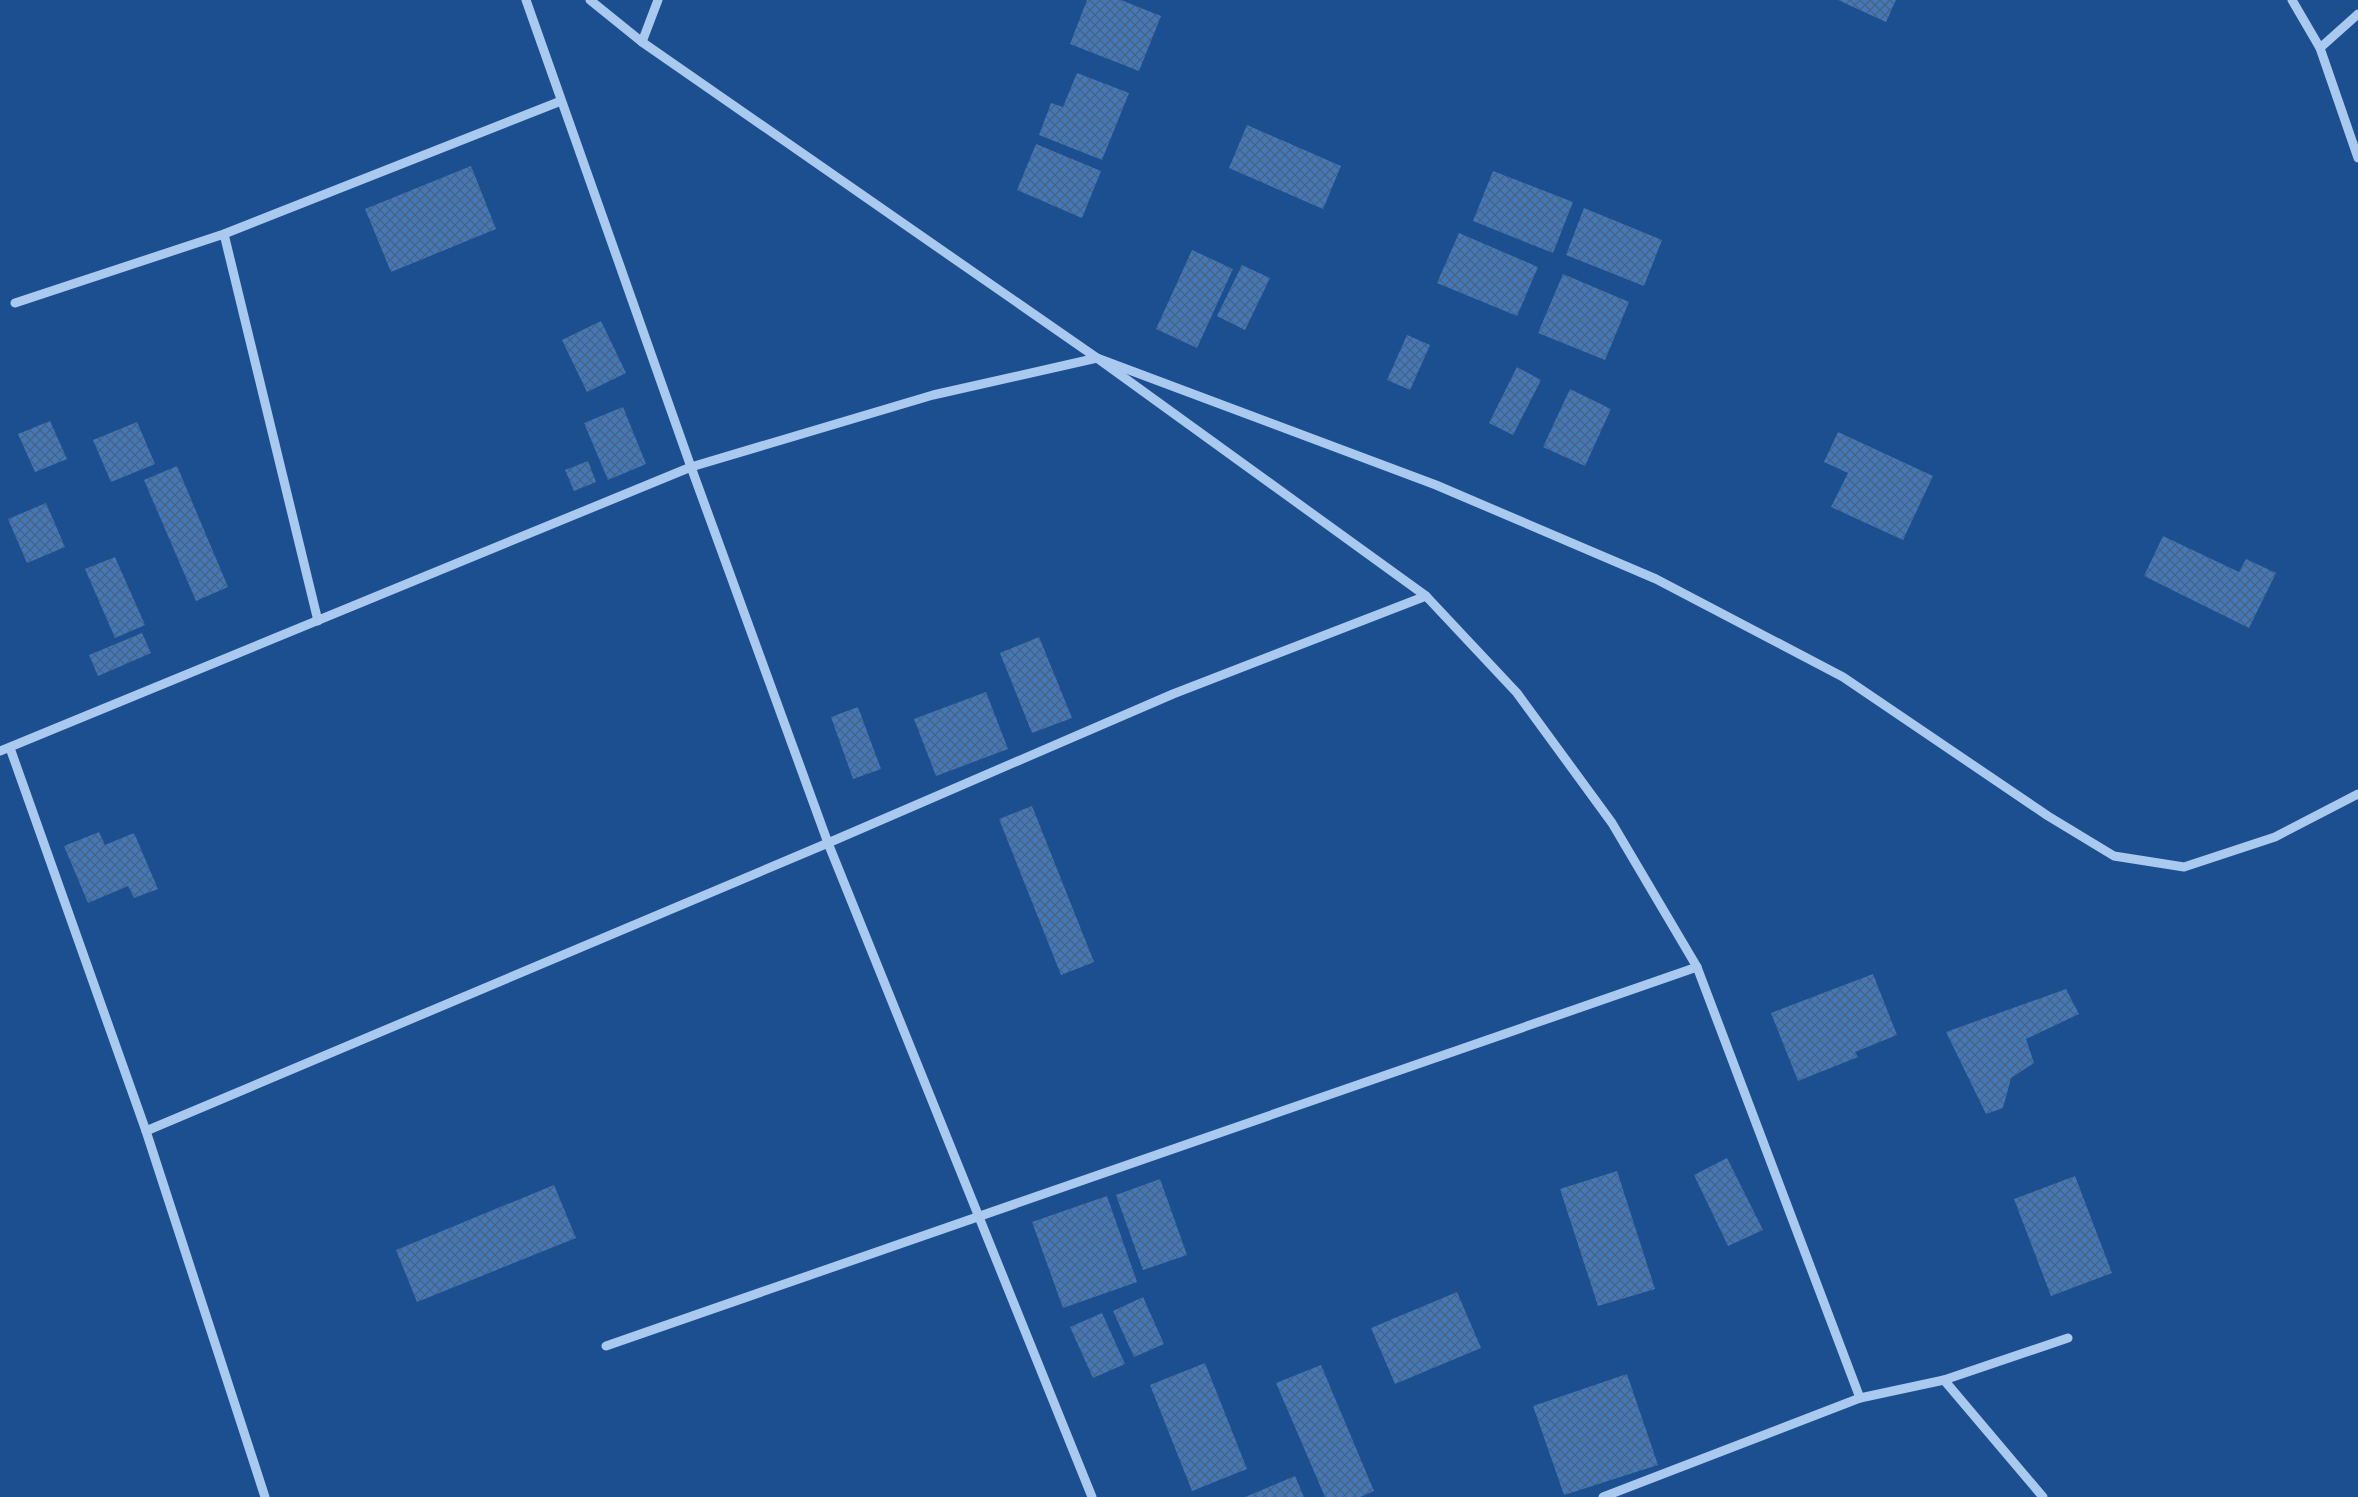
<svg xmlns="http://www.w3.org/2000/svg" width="2358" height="1497" font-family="'Open Sans',sans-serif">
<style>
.building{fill:url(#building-cross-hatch)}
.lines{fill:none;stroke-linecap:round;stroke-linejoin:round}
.minor{stroke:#a9c9ee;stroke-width:9}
</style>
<defs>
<pattern id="building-cross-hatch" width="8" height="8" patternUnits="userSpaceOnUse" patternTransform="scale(1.25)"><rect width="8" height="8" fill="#4478b7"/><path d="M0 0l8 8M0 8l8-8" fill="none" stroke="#486282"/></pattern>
</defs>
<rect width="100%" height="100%" fill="#1b4f8f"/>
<!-- building -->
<g class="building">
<path d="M1087,0H1121L1161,16L1139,71L1070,44Z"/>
<path d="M1838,0H1896L1886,22Z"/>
<path d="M1077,73L1129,93L1102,160L1039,135L1051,103L1063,107Z"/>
<path d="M1247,125L1341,166L1323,209L1229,168Z"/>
<path d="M1036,144L1101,171L1082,218L1017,190Z"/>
<path d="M471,166L496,229L391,272L365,209Z"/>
<path d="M1493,171L1573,202L1553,253L1473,221Z"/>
<path d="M1584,208L1662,240L1644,286L1566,255Z"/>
<path d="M1459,233L1538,267L1517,316L1437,283Z"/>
<path d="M1192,250L1233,269L1197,348L1156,329Z"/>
<path d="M1242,265L1270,278L1245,330L1217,316Z"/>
<path d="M1563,274L1629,302L1605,360L1538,333Z"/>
<path d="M601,321L626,373L587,392L562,340Z"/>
<path d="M1407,335L1430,345L1410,390L1387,380Z"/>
<path d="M1517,367L1541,380L1513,435L1489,423Z"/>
<path d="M1570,389L1611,409L1585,466L1543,447Z"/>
<path d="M623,407L646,464L608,480L584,423Z"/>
<path d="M50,421L67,459L35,472L18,434Z"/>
<path d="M137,422L155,464L111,482L93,440Z"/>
<path d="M1838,432L1933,476L1903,540L1831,507L1848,473L1824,462Z"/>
<path d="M588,461L596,482L574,491L565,470Z"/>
<path d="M177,466L228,587L196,601L144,480Z"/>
<path d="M46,503L65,547L27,563L8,519Z"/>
<path d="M2163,536L2239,572L2246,559L2276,573L2249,628L2144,576Z"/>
<path d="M115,557L145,625L115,638L85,569Z"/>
<path d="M142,633L151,653L98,676L89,655Z"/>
<path d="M1039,637L1072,718L1032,733L1000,653Z"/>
<path d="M986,692L1008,749L936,776L914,719Z"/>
<path d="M858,707L881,769L853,779L831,717Z"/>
<path d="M1032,806L1094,962L1061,975L999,819Z"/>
<path d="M99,832L105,845L134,833L158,889L134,898L128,886L88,903L64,846Z"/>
<path d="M1873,974L1897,1035L1855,1052L1858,1057L1798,1081L1771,1013Z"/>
<path d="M2066,989L2079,1014L2026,1039L2034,1063L2011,1078L2003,1108L1986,1114L1946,1032Z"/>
<path d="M1727,1158L1763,1230L1728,1246L1694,1175Z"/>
<path d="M1617,1171L1655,1289L1598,1306L1560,1189Z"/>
<path d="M2075,1176L2112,1273L2051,1296L2014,1199Z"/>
<path d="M1160,1179L1187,1255L1143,1270L1116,1195Z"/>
<path d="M554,1185L576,1238L417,1302L396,1250Z"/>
<path d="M1107,1196L1137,1282L1063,1308L1032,1222Z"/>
<path d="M1457,1292L1481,1348L1395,1384L1371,1328Z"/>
<path d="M1143,1297L1164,1344L1134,1357L1113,1311Z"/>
<path d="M1102,1313L1125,1364L1093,1378L1070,1327Z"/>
<path d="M1205,1363L1247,1469L1192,1491L1150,1385Z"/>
<path d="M1321,1365L1374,1491L1360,1497H1325L1276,1383Z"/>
<path d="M1627,1374L1658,1465L1564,1495L1533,1406Z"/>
<path d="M1295,1476L1304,1497H1245Z"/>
</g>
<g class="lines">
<!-- minor -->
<g class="minor">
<path d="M526,0L691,467L828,843L1092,1497"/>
<path d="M590,0L642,42L1097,358L1426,596L1517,693L1612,823L1697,967L1860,1398"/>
<path d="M2292,0L2320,48L2358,158"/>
<path d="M642,42L658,0"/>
<path d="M2320,48L2358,14"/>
<path d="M224,234L318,621"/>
<path d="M15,303L224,234L561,101"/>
<path d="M10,748L146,1131L265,1497"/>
<path d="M0,751L691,467L933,395L1097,358L1436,485L1656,579L1843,677L2048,816L2114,856L2184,867L2275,837L2358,794"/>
<path d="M146,1131L828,843L1173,694L1426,596"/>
<path d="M606,1346L1697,967"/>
<path d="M1944,1380L2043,1497"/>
<path d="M1603,1497L1860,1398L1944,1380L2068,1338"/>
</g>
</g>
</svg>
